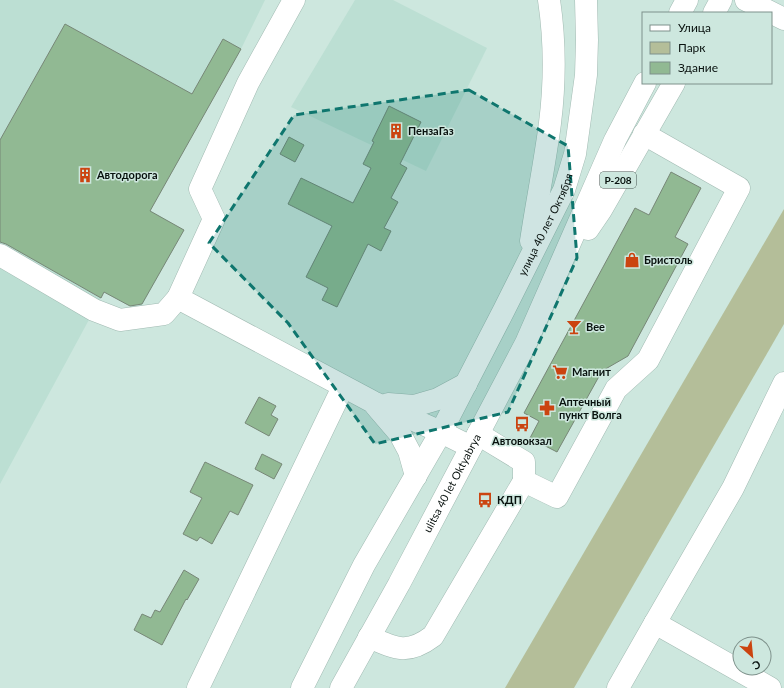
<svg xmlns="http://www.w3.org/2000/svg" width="784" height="688" font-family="Lato,sans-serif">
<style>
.built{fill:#bcdfd3}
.green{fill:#b4be99}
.building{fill:#91b993;stroke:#778777}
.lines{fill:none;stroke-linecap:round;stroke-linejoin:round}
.minor-casing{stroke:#a1bab2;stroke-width:23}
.major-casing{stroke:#a1bab2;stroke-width:23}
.minor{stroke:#fff;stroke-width:22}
.major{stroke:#fff;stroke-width:22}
.marked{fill:#0f766e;fill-opacity:0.2;stroke:#0f766e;stroke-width:3;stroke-dasharray:8 5;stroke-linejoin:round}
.labels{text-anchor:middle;stroke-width:3;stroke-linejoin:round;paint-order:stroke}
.shield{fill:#cde7de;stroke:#43514c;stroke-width:1}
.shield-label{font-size:10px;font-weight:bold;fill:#08110e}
.poi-label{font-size:11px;font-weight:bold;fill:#08110e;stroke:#cde7de;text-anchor:start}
.street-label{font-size:11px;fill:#08110e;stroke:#cde7de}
</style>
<rect width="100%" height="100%" fill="#cde7de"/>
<!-- built -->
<g class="built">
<path d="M0,0H265L241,49L150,210L184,230L139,311L104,292L0,484Z"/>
<path d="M355,0H393L487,48L426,171L291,107Z"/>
</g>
<!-- green -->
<path class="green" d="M784,209V324L574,688H505Z"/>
<!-- building -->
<g class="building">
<path d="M65,24L192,94L223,39L241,49L150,211L184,230L142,304L130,306L104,292L101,298L6,244L0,242V140Z"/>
<path d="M389,106L421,122L400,164L407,168L391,198L398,202L384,228L391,231L381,251L368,244L337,307L322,300L328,288L306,277L332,226L288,204L301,178L353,203L371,168L363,164L374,142L372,141Z"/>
<path d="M289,137L304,145L295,162L280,154Z"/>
<path d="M671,172L701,188L675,237L688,244L628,356L602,371L557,452L530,438L539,421L524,413L635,208L649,215Z"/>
<path d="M259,397L276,406L271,415L278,419L269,436L245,423Z"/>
<path d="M262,454L282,464L274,479L255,469Z"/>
<path d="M205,462L253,485L238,515L230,511L212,544L200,537L197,541L183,534L202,498L190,492Z"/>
<path d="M184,570L199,579L187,600L186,599L162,645L134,630L142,614L151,618L155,610L160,612Z"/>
</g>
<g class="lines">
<!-- minor casing -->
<g class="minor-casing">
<g id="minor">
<path d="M294,0L248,83L200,189L214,219L178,298L373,402L441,432L471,447"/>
<path d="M746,0L784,19"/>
<path d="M0,255L94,310L120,320L164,314L178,298"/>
<path d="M388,404L414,406L438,399L466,384"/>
<path d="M376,406L400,434L409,451L416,476"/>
<path d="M478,434L524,462V481"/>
<path d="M655,623L733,488L784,383"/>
<path d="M369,637C396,649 408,655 433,636L524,481L557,497L616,389L648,360L739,188L644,134"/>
<path d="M198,688L343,387"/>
<path d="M618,688L655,623L770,688"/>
</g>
</g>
<!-- major casing -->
<g class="major-casing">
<g id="major">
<path d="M680,13L687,0"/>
<path d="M714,13L721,0"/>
<path d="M588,229L601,210L674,83"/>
<path d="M531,241C537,201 545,162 550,123C555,83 555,40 549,0"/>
<path id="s1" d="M302,688L364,565L441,432L504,310L564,190L575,154L586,75L587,40L586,0"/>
<path id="s2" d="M341,688L399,584L526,343L615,140L645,83"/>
</g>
</g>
<!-- minor -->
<use href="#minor" class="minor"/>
<!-- major -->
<use href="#major" class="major"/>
</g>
<!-- marked area -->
<path class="marked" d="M469,90L568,146L577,258L508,412L375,444L288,323L209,243L294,115Z"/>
<!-- icons -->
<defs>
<g id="building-bare" transform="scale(1.2)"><path d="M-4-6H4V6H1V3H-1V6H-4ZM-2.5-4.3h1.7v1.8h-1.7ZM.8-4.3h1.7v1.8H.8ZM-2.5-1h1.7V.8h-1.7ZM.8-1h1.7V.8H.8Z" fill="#cb4410" stroke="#cde7de" stroke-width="2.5" paint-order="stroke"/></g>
<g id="shop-bare" transform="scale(1.2)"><path d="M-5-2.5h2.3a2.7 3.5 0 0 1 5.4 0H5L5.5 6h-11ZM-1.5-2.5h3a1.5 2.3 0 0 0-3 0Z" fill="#cb4410" stroke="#cde7de" stroke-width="2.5" paint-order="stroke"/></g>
<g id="bar-bare" transform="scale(1.2)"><path d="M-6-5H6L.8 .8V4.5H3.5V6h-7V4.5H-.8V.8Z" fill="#cb4410" stroke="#cde7de" stroke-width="2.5" paint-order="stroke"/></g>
<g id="supermarket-bare" transform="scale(1.2)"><path d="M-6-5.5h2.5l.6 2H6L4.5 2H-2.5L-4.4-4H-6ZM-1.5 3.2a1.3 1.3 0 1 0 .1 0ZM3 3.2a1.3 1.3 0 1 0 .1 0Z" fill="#cb4410" stroke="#cde7de" stroke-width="2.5" paint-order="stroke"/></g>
<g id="pharmacy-bare" transform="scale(1.2)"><path d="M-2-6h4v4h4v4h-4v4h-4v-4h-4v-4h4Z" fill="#cb4410" stroke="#cde7de" stroke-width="2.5" paint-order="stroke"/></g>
<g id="bus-bare" transform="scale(1.2)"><path d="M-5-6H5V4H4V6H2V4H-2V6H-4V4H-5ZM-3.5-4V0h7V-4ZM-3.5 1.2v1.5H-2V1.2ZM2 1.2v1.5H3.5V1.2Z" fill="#cb4410" stroke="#cde7de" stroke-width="2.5" paint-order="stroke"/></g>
</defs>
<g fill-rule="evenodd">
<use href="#building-bare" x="396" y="131"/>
<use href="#building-bare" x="85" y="175"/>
<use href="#shop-bare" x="632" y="260"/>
<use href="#bar-bare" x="574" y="327"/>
<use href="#supermarket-bare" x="560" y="372"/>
<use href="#pharmacy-bare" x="547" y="408"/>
<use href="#bus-bare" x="522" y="424"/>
<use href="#bus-bare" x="485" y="500"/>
</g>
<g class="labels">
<!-- shield labels -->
<rect class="shield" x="600" y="172" width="36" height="16" rx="3"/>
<g class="shield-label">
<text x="618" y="184">Р-208</text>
</g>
<!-- poi labels -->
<g class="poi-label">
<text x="408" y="135">ПензаГаз</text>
<text x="97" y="179">Автодорога</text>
<text x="644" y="264">Бристоль</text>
<text x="586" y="331">Bee</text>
<text x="572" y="376">Магнит</text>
<text x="559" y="406">Аптечный<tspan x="559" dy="13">пункт Волга</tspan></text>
<text x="522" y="445" text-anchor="middle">Автовокзал</text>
<text x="497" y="504">КДП</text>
</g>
<!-- street labels -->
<g class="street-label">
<text dy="4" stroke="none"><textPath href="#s1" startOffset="524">улица 40 лет Октября</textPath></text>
<text dy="4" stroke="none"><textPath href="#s2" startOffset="233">ulitsa 40 let Oktyabrya</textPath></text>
</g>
</g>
<!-- legend -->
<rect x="642" y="12" width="130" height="72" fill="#cde7de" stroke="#7e918b"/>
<rect x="650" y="25" width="20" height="6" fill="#ffffff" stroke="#7e918b"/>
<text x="678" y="32" font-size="12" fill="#08110e">Улица</text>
<rect x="650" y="42" width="20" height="12" fill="#b4be99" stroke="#7e918b"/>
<text x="678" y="52" font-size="12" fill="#08110e">Парк</text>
<rect x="650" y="62" width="20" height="12" fill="#91b993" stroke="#7e918b"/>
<text x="678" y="72" font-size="12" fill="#08110e">Здание</text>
<!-- north arrow -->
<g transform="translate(752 656) rotate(153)"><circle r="19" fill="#cde7de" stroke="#7e918b"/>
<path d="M0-3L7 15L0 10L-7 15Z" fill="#cb4410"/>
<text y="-6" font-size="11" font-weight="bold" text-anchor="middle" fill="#08110e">С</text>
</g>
</svg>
